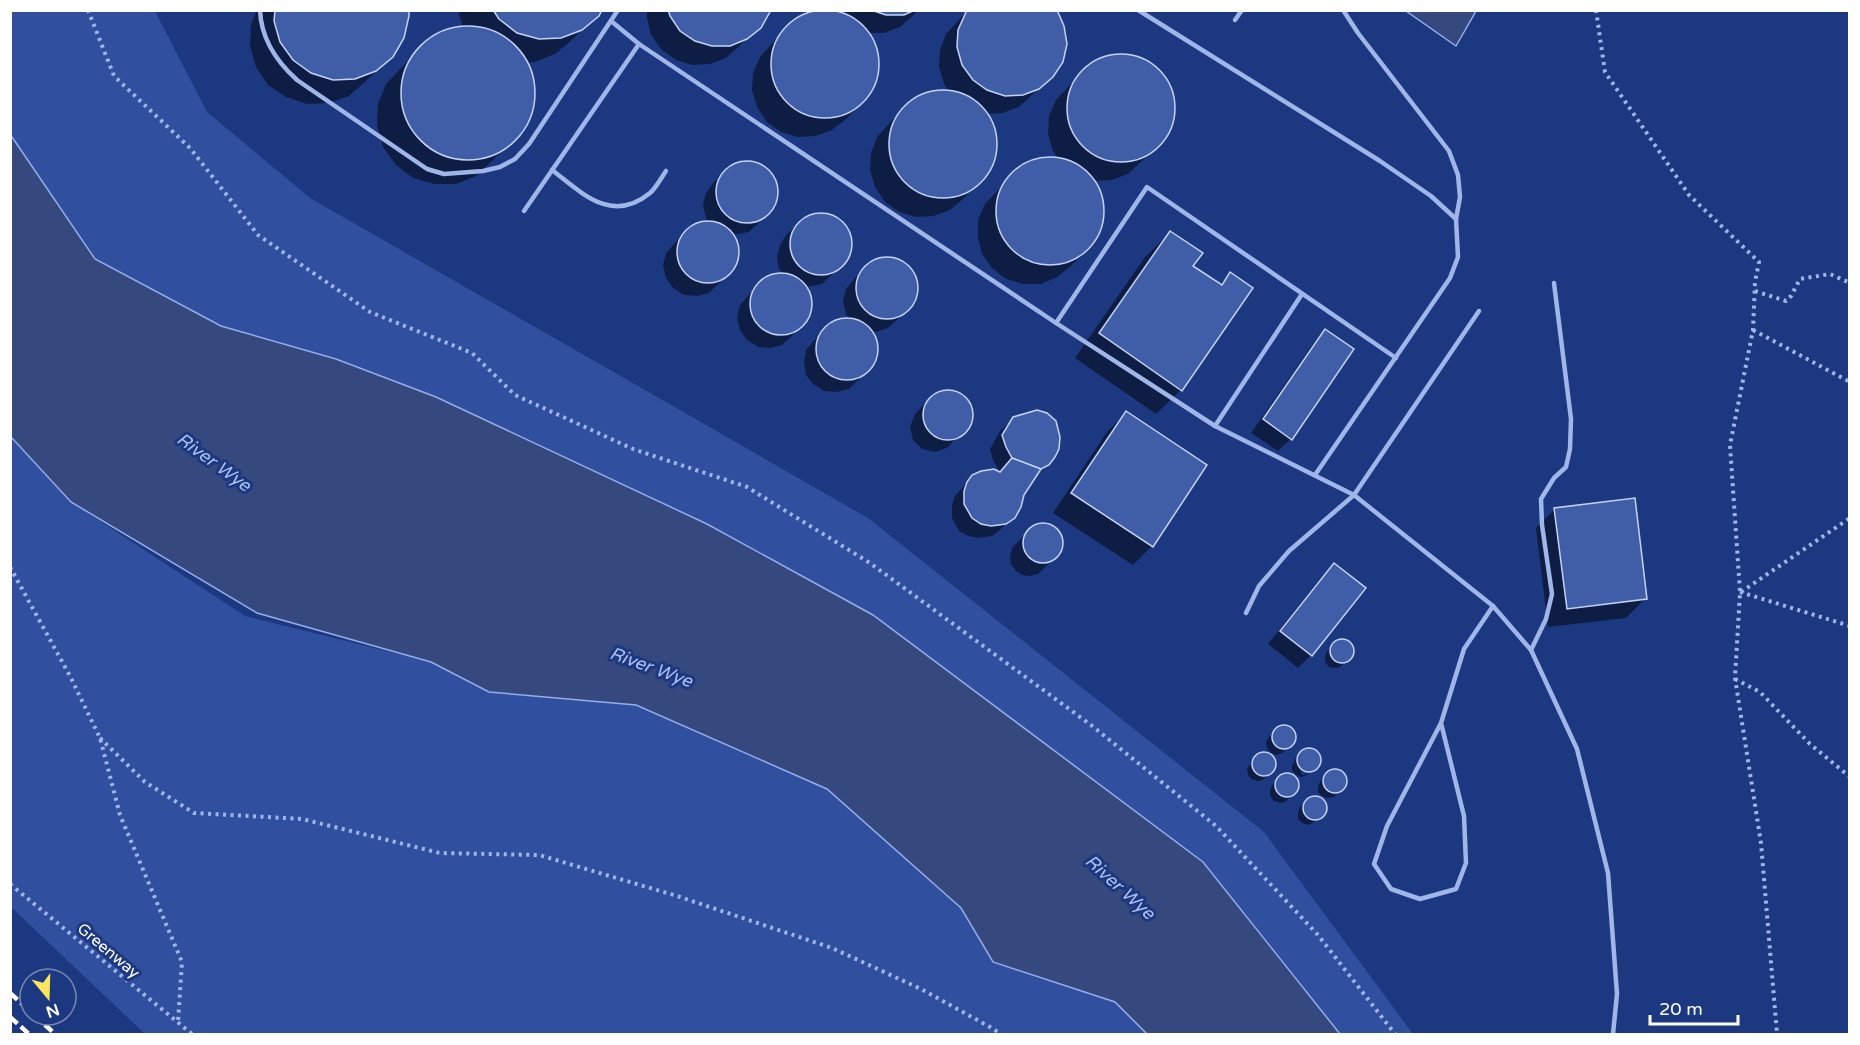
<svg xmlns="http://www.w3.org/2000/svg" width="1860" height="1045" font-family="'Varela Round',sans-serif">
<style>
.green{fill:#304f9f}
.water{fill:#35497f;stroke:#93aeeb;stroke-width:1.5}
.shadow{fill:#0007}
.building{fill:#405ea8;stroke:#c5d3f7;stroke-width:1.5}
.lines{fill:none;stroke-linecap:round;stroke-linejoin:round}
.path{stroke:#a0b6e9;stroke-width:4;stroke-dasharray:3 4.5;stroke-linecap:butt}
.service{stroke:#a0b6e9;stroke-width:4.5}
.rail{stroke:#fff;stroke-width:4.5;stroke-dasharray:10 4.5;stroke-linecap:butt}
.labels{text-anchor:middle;stroke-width:6;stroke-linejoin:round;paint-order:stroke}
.street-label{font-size:16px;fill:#fff;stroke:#1c3880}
.water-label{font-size:18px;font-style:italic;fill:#acc0f1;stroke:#1c3880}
</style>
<rect width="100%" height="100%" fill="#1c3880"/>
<!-- green -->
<g class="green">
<path d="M10,11H155L207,112L310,198L868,518L1264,832L1413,1034H1340L1203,862L873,615L707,524L336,359L221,326L95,259L11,134Z"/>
<path d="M10,437L71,502L245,616L431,662L489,692L636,705L827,789L961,908L993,962L1115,1002L1147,1034H145L11,907Z"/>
</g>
<!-- water -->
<g class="water">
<path d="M1406,11L1476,10V11L1456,46Z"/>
<path d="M10,134L95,259L221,326L336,359L436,397L707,524L873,615L1203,862L1340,1034H1147L1115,1002L993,962L961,908L827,789L636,705L489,692L431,662L257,613L71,502L11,437Z"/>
</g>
<!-- shadow -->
<g class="shadow">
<path d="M257,10H407L392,56L366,81L349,96L329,103L307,104L286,97L268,85L256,67L250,46L251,24Z"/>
<path d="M458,10H600L572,40L555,54L535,62L526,63L532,75L535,96L530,117L518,136L476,176L456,184H434L413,178L396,165L383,147L377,126L378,104L386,84L426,42L445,31L463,28Z"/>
<path d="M647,10H769L760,27L726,58L710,64L692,65L676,60L661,49L651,35L647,18Z"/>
<path d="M830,10H919L900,27L884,33H869L877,50L879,67L875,84L866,99L846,119L832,130L816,136L798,137L781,132L767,122L757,107L752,90L753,73L760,57L791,23L807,14L824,11L831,12Z"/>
<path d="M968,10L1052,76L1019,107L1002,113L986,114L994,130L996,147L992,164L983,179L963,199L950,210L933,216L916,217L899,212L885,202L875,187L870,170L871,153L877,137L908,103L924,94L941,91L949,92L944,84L939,67L940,50L946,34Z"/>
<path d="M1119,55L1137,57L1152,65L1165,77L1172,93L1174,110L1170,128L1161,143L1128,174L1112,180L1094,181L1102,197L1104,214L1100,231L1091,246L1071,266L1057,277L1041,284H1023L1006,279L992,268L982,254L978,238V220L985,204L1016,171L1031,162L1049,158L1059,160L1053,151L1048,134L1049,116L1056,100L1087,67L1102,58Z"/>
<path d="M751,162L763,166L772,174L777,186V198L772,210L749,232L732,235L738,247L737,259L732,270L709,293L697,296L684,295L673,288L666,278L663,266L666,253L687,230L699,224L709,223L706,218L703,205L706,193L714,182L727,169L738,163Z"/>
<path d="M825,214L836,217L846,226L851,238V250L845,262L822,284L806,287L811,298V311L805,322L792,336L782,345L770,348L758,347L747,340L740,330L737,318L740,305L761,281L772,276L783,274L779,269L777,257L780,245L787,234L801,221L812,215Z"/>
<path d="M1170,233L1191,266L1219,285L1231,274L1181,390L1156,414L1075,358L1145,257Z"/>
<path d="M891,258L903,262L912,271L917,282V295L912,306L888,328L876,332H872L877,343V356L872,367L858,380L849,389L836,392L824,391L813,384L806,375L804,362L806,350L827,326L839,320L849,319L846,314L843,301L846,289L854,279L867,265L878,259Z"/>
<path d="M1325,331L1291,439L1278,451L1251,433L1313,344Z"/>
<path d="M953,391L964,397L971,409L970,423L948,447L936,452L922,449L913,440L910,427L915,414L928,400L939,392Z"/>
<path d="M1126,413L1152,546L1133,565L1053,513L1107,432Z"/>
<path d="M1014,418L1048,464L1034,478L1022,495L1013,517L1000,530L992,536L978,538L968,536L959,531L952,518V505L955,496L973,476L1001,474L993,460L990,449L1000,431Z"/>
<path d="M1555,509L1645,599L1626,618L1548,627L1536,528Z"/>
<path d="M1038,525H1046L1054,527L1059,533L1062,540L1061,548L1058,555L1038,574L1030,576L1022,575L1016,571L1011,564L1010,556L1012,548L1031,528Z"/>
<path d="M1334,565L1364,589L1311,655L1298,668L1268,644L1321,578Z"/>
<path d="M1339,641H1345L1350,644L1352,650L1351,656L1340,667L1334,668L1329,667L1325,662V656L1327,651Z"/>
<path d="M1281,727H1287L1292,730L1294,736L1293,742L1289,747L1282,753L1276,755L1271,753L1267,748L1266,742L1269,737Z"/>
<path d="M1307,749H1313L1317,753L1320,758L1319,764L1315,769L1301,772L1302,775L1310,773L1302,777L1296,775L1292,770V765L1295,759Z"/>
<path d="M1262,754H1268L1273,757L1275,763L1274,769L1263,780L1257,781L1251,779L1248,775L1247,769L1250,764Z"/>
<path d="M1333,771H1339L1343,774L1346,780L1345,785L1334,797L1328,798L1322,796L1318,792V786L1321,780Z"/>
<path d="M1284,775H1290L1295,779L1298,784L1296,790L1292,795L1285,802L1280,803L1274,801L1270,796V791L1272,785Z"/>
<path d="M1312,797L1318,798L1323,801L1325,807L1324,812L1313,823L1308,825L1302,823L1298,819V813L1300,807Z"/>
</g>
<!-- building -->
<g class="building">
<circle cx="825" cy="64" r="54"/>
<path d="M275,10H409V16L404,38L393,57L376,71L355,79L333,80L311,73L293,60L280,42L274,21Z"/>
<path d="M493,10H602L599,16L582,30L561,38L539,39L517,33L499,19Z"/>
<path d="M668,10H771L761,28L747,39L730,46H712L695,41L680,31L670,16Z"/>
<path d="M871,10H915L904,15H886Z"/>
<path d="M967,10H1057L1064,26L1067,44L1063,62L1053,77L1039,89L1023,95L1005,96L987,90L973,80L962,65L957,47L958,30Z"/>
<circle cx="468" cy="93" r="67"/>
<circle cx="1121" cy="108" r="54"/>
<circle cx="943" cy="144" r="54"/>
<circle cx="1050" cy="211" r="54"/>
<circle cx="747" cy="192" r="31"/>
<circle cx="821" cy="244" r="31"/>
<circle cx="708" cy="252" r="31"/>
<path d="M1170,231L1203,253L1193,266L1222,285L1230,272L1253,288L1182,391L1099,333Z"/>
<circle cx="887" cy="288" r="31"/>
<circle cx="781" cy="304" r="31"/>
<circle cx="847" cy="349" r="31"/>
<path d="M1325,329L1354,349L1292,440L1263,419Z"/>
<circle cx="948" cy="415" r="25"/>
<path d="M1037,410L1047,413L1056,421L1060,437L1059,449L1055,457L1049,465L1041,469L1012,458L1006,447L1002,435L1013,417Z"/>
<path d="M1126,411L1207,465L1153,547L1071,493Z"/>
<path d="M1012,458L1041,469L1024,495L1021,507L1015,518L1006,524L991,526L981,524L972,518L964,504V491L967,482L972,475L981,471L994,469L1000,472Z"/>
<path d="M1635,498L1647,599L1567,609L1554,508Z"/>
<circle cx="1043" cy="543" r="20"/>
<path d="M1334,563L1366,588L1312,656L1280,631Z"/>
<circle cx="1342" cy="651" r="12"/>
<circle cx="1284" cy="737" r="12"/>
<circle cx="1309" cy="760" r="12"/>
<circle cx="1264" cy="764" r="12"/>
<circle cx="1335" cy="781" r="12"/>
<circle cx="1287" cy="785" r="12"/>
<circle cx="1315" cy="808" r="12"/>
</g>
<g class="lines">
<!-- path -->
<g class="path">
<path d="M88,10L114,76L190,148L258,235L370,312L472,353L515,395L633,449L747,487L870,563L1091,725L1216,826L1318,935L1395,1034"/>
<path d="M1596,10L1605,72L1689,195L1759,262L1755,282L1753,330L1730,445L1740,592L1735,678L1761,843L1777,1034"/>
<path d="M1755,291L1786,301L1791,296L1800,279L1830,274L1850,283"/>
<path d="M1753,330L1850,382"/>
<path d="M10,567L70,676L100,738L120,815L182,962L178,1022"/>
<path d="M1740,592L1850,626"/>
<path d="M1741,592L1850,518"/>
<path d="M1735,679L1760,692L1810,744L1850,777"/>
<path d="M100,738L145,782L194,813L302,819L440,853L539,855L677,896L832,948L921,989L990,1027L1001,1034"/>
<path d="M10,884L192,1034"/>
</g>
<!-- service -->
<g class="service">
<path d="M260,10C261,39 277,62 297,80L427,169L444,174L483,171L500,167L515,159L529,144L618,10"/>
<path d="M1138,10L1380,161L1431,196L1456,219L1458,257L1450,278L1315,475"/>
<path d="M1343,10L1358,33L1449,151L1458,175L1460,197L1456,219"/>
<path d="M1235,20L1242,10"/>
<path d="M611,21L639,44L1056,323L1215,426L1354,495L1493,606L1531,650L1577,749L1608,873L1617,994L1613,1034"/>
<path d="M552,170C583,194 612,224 650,193C656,188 661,178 666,171"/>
<path d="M524,211L639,44"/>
<path d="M1056,323L1147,187L1396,358"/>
<path d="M1215,426L1302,294"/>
<path d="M1246,613L1259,586L1289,551L1354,495L1479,311"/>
<path d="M1531,650L1546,619L1552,594L1542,525L1541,499L1554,478L1566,467L1570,449L1571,419L1554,283"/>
<path d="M1441,723L1387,826L1374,864L1391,889L1420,899L1456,889L1466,863L1464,816L1441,723L1464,649L1493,606"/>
</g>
<!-- rail -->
<g class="rail">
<path d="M10,993L30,1011"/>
<path d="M34,1015L55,1034"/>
<path d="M10,1017L29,1034"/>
</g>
</g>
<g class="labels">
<!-- street labels -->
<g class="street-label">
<text transform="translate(109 950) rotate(40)" y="6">Greenway</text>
</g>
<!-- water labels -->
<g class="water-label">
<text transform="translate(214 462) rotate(36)" y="6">River Wye</text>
<text transform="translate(651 667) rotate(20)" y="6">River Wye</text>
<text transform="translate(1120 887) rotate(42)" y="6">River Wye</text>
</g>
</g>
<!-- border -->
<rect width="1860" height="1045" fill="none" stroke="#ffffff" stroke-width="24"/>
<!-- north arrow -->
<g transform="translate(48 997) rotate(161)"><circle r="28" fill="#1c3880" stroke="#7788b3" stroke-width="1.5"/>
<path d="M0-4.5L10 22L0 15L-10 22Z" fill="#fae65e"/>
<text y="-9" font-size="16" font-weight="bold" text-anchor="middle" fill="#ffffff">N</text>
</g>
<!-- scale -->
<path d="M1650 1015v9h88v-9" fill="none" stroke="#ffffff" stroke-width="3"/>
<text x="1659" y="1015" font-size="18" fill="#ffffff" stroke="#1c3880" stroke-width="4.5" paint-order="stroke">20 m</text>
</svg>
